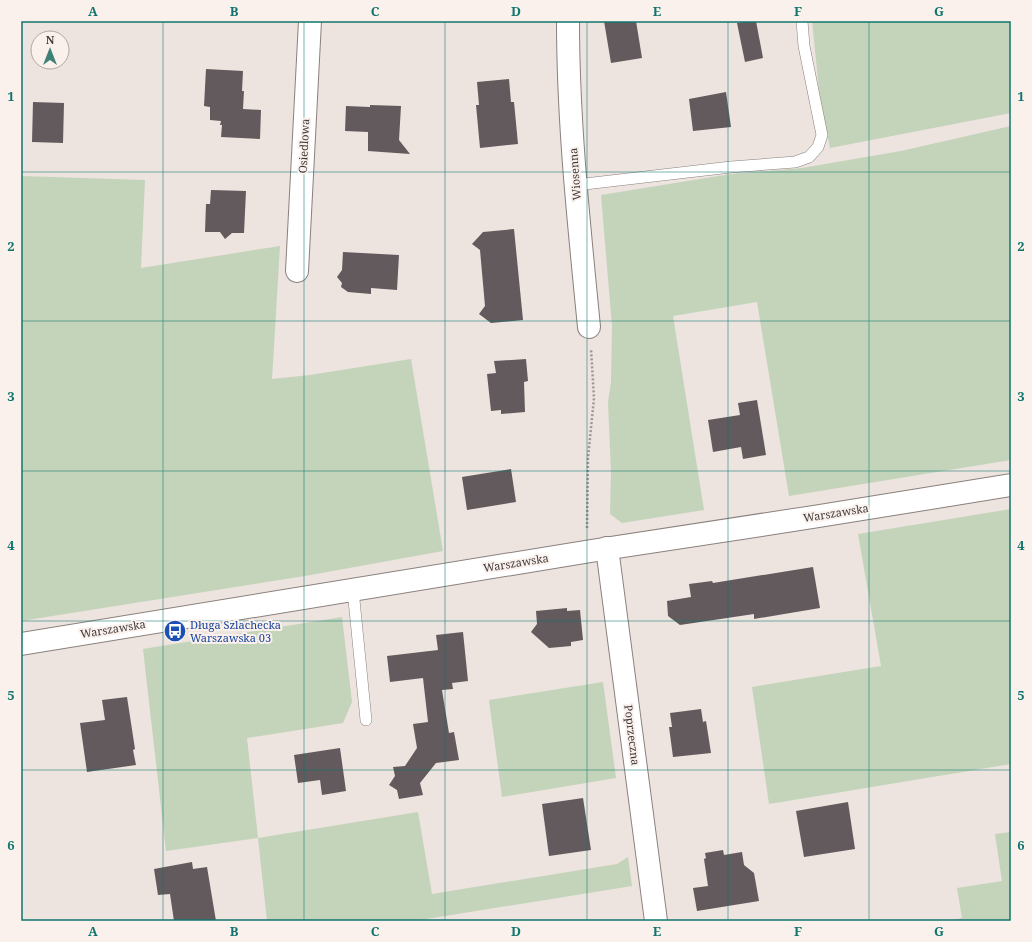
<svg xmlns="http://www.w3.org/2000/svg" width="1032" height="942" font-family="'Noto Serif',serif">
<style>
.green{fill:#c3d4ba}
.building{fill:#625a5d}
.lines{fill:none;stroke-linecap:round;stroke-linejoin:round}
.lane-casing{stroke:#8a817e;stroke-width:12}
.street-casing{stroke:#8a817e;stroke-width:24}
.secondary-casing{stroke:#8a817e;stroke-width:24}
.path{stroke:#9e9794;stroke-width:2.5;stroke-dasharray:2 2;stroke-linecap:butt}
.lane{stroke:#fff;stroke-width:11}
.street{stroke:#fff;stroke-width:22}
.secondary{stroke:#fff;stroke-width:22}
.grid{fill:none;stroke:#0f766e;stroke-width:1;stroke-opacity:0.55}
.labels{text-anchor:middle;stroke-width:4;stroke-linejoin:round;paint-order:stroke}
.street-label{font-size:11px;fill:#403c3a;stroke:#faf0ec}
.transit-label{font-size:11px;fill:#164399;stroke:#faf0ec;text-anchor:start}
.neatline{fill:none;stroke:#0f766e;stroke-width:1.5}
.grid-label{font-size:13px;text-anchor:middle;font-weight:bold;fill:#0f766e}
</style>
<rect width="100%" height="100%" fill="#ede3df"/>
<!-- green -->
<g class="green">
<path d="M812,21H1011V113L830,148L820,99Z"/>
<path d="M1011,126V460L789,496L757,302L673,316L704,510L622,523L610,514L611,473L608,402L611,382L612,326L601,195L731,174L802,168L901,151Z"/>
<path d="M21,176L145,180L141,268L280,246L272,379L310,375L411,359L443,551L305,576L21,621Z"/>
<path d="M1011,509V764L769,804L752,687L881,666L858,534Z"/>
<path d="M342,617L352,702L343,723L247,738L258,838L418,812L432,894L617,864L628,857L632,886L414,921H267L258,838L166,851L143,649Z"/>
<path d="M603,682L616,778L502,797L489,700Z"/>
<path d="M1011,832V921H946L962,918L957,888L1002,881L995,834Z"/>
</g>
<!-- building -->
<g class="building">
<path d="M604,21H636L642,58L611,63Z"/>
<path d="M750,21H756L763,58L745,62L737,23Z"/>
<path d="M206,69L243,71L242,91H244L243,109L261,110L260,139L221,137L222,125H220L221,121L210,120V107L204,106Z"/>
<path d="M509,79L511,102H514L518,144L480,148L476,105H479L477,82Z"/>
<path d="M726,92L731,127L693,131L689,99Z"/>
<path d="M33,102L64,103L63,143L32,142Z"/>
<path d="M370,105L401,106L399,140L410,154L368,151V132L345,131L346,106L370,107Z"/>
<path d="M211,190L246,191L244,233H232L225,239L220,232H205L206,204H210Z"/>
<path d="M514,229L523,320L491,323L479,314L485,306L480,250L472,244L483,232Z"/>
<path d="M343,252L399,255L397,290L371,288V294L348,292L341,287L342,283L337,277L342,270Z"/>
<path d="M526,359L528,381L524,382L525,412L501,414V410L491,411L487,374L496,373L494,361Z"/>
<path d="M757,400L766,455L743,459L741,447L713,452L708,420L740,415L738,403Z"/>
<path d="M511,469L516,502L467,510L462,477Z"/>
<path d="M813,567L820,608L754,619V614L680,625L668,616L667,601L691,597L689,584L712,581L713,583Z"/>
<path d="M567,608V611L580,610L583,640L571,642V646L549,648L531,632L537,624L536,611Z"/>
<path d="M463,632L468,681L452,683L453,689L442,690L449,733L454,732L459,760L436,763L420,783L423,795L399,799L397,790L389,785L395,776L393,767L405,766L417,748L413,724L428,722L423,678L390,682L387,656L438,650L436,635Z"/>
<path d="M127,697L135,749L133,750L136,765L87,772L80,723L105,720L102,700Z"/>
<path d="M701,709L703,722L706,721L711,753L673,757L669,727H672L670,713Z"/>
<path d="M340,748L346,791L322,795L320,780L298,783L294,755Z"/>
<path d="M583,798L591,850L549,856L542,804Z"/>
<path d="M848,802L855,849L804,857L796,811Z"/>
<path d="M723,850L724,855L742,852L744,865L754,873L759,901L697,911L693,888L708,886L704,859L706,858L705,853Z"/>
<path d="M192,862L193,869L207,867L216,921H174L170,894L158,895L154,869Z"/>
</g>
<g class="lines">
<!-- lane casing -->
<g class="lane-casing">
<g id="lane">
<path d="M576,185L731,167L795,162L809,157L818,147L822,135L804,46L802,21"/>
<path d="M353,590L366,720"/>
</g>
</g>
<!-- street casing -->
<g class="street-casing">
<g id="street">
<path d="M568,21C568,123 579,225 589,327"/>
<path d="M297,271L310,21"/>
<path d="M607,548L656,921"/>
</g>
</g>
<!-- secondary casing -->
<g class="secondary-casing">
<path id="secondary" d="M21,644L591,551L813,517L1011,485"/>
</g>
<!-- path -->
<path class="path" d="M587,528L588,458L594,398L591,349"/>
<!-- lane -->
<use href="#lane" class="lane"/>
<!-- street -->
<use href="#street" class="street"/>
<!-- secondary -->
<use href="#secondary" class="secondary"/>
</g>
<!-- grid -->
<path class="grid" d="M163,21V921M304,21V921M445,21V921M587,21V921M728,21V921M869,21V921M21,172H1011M21,321H1011M21,471H1011M21,621H1011M21,770H1011"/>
<!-- icons -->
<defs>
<g id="bus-disc" transform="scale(1.15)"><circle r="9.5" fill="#1a4fb4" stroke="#faf0ec"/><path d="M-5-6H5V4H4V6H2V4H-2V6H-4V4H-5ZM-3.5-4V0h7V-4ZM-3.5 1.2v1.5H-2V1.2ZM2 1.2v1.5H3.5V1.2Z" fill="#fff"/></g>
</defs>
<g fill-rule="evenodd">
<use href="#bus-disc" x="175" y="631"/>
</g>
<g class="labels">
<!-- street labels -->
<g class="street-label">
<text transform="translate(304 146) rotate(-87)" y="4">Osiedlowa</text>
<text transform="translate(575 174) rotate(-94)" y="4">Wiosenna</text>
<text transform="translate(836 513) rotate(-9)" y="4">Warszawska</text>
<text transform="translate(516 563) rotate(-9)" y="4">Warszawska</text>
<text transform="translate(113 629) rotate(-9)" y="4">Warszawska</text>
<text transform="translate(632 735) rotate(83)" y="4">Poprzeczna</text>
</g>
<!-- transit labels -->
<g class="transit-label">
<text x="190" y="629">Długa Szlachecka<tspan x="190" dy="13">Warszawska 03</tspan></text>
</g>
</g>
<!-- border -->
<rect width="1032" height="942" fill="none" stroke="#faf0ec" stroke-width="44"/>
<!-- north arrow -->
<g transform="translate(50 50)"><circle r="19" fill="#faf0ec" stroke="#b0a8a5"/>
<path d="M0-3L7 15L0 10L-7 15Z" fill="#3e8276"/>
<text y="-6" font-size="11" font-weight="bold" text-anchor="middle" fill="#403c3a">N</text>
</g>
<rect x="22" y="22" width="988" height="898" class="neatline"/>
<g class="grid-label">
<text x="93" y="16">A</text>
<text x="234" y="16">B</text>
<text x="375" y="16">C</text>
<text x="516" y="16">D</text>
<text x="657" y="16">E</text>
<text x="798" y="16">F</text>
<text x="939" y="16">G</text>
<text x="11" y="101">1</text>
<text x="1021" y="101">1</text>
<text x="11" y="251">2</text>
<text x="1021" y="251">2</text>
<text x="11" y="401">3</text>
<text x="1021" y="401">3</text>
<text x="11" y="550">4</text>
<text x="1021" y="550">4</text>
<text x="11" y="700">5</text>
<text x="1021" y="700">5</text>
<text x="11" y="850">6</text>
<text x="1021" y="850">6</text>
<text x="93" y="936">A</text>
<text x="234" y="936">B</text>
<text x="375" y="936">C</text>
<text x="516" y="936">D</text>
<text x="657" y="936">E</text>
<text x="798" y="936">F</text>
<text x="939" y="936">G</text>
</g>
</svg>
